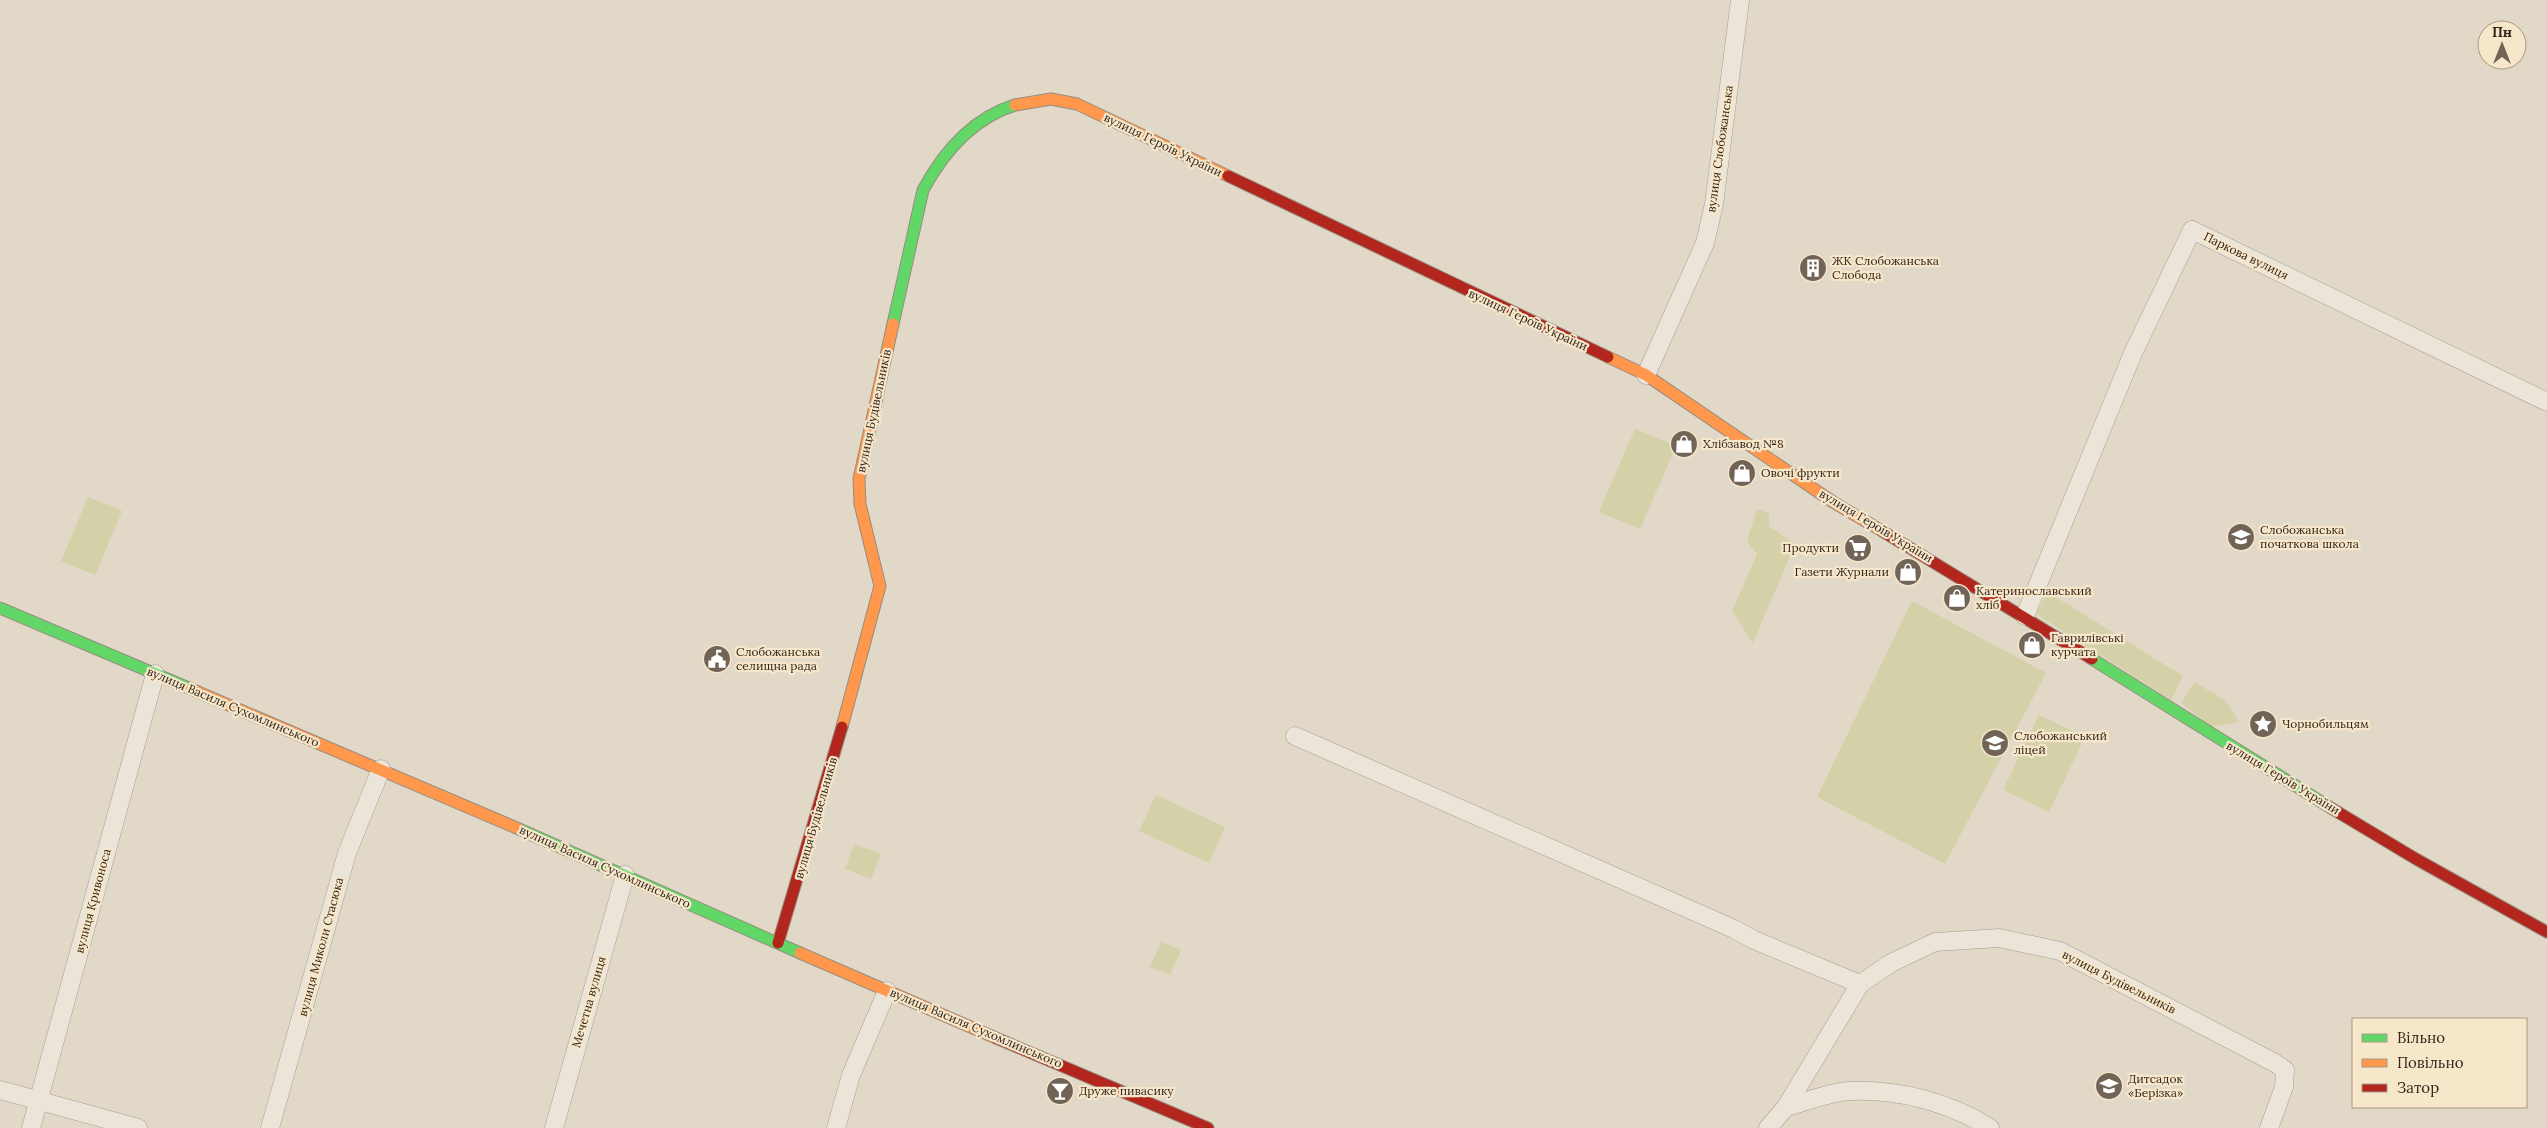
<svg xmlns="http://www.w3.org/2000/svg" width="2547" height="1128" font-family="Lora,serif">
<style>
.green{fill:#d4d1a8}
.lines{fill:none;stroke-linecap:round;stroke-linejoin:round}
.street-casing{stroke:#a69d91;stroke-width:19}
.fast-casing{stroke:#968d81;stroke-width:13}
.slow-casing{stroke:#968d81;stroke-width:13}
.jam-casing{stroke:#968d81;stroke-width:13}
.street{stroke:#eae4d9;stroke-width:18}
.fast{stroke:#63d668;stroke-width:11}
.slow{stroke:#ff974d;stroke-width:11}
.jam{stroke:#b3261e;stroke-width:11}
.labels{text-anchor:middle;stroke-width:4.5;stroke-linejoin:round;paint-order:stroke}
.street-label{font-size:12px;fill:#34251a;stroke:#f6e7cb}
.poi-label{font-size:12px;fill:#34251a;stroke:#f6e7cb;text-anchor:start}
</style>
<rect width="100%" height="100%" fill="#e2d8c7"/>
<!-- green -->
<g class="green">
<path d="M1635,429L1676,446L1640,529L1599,512Z"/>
<path d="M88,497L122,511L95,575L61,561Z"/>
<path d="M1757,509L1769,513V526L1795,544L1753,643L1732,611L1757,554L1747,541Z"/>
<path d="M2048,592L2183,676L2171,700L2036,614Z"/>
<path d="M1912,601L2046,673L1945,864L1817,797Z"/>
<path d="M2195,682L2226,701L2239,722L2212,727L2181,703Z"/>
<path d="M2039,715L2085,737L2049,812L2003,790Z"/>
<path d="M1156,795L1225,827L1209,863L1139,831Z"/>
<path d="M854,844L881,854L871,879L845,869Z"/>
<path d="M1161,942L1181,950L1170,975L1150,967Z"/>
</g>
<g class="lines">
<!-- street casing -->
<g class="street-casing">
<g id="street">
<path d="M2192,230L2547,402"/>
<path d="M1646,375L1705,243L1714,204L1740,0"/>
<path d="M2025,616L2133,353L2192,230"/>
<path d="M1295,736L1734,929L1754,940L1860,984"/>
<path d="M0,1090L138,1128"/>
<path d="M1786,1107C1806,1102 1829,1092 1850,1091C1898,1089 1949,1102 1990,1128"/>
<path d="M31,1128L155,674"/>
<path d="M270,1128L347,853L381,769"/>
<path d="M554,1128L625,875"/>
<path d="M836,1128L851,1075L887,991"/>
<path d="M1768,1128L1786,1107L1860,984L1891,963L1935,942L1999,938L2060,951L2275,1063L2285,1070L2284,1087L2269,1128"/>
</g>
</g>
<!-- fast casing -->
<g class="fast-casing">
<g id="fast">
<path d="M893,324L923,190C943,153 973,118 1015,105"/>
<path d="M0,608L191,689"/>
<path d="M2092,659L2331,808"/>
<path d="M519,829L800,953"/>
</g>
</g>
<!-- slow casing -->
<g class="slow-casing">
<g id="slow">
<path d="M1015,105L1051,99L1077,104L1228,176"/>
<path d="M1608,357L1646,375L1833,502L1882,531"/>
<path d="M191,689L519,829"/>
<path d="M842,727L880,586L860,504L859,479L893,324"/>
<path d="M800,953L996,1038"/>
</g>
</g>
<!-- jam casing -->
<g class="jam-casing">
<g id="jam">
<path d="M1228,176L1608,357"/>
<path d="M1882,531L2092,659"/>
<path d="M2331,808L2416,859L2547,932"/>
<path d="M778,943L842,727"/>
<path d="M996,1038L1208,1128"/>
</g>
</g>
<!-- street -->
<use href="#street" class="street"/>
<!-- fast -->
<use href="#fast" class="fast"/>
<!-- slow -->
<use href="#slow" class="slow"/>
<!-- jam -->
<use href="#jam" class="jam"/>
</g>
<!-- icons -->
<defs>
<g id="building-disc" transform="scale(1.4375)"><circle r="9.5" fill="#716457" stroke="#f6e7cb"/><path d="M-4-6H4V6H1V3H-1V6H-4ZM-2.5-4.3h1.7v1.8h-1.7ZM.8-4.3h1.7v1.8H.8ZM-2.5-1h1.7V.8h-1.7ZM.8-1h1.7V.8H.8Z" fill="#fff"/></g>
<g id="shop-disc" transform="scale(1.4375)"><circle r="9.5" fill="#716457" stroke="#f6e7cb"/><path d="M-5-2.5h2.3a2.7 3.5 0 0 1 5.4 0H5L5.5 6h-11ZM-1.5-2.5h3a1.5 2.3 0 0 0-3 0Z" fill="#fff"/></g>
<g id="school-disc" transform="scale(1.4375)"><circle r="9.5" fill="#716457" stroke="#f6e7cb"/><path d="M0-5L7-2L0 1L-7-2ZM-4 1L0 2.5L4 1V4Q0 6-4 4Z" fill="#fff"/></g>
<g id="supermarket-disc" transform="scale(1.4375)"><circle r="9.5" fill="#716457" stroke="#f6e7cb"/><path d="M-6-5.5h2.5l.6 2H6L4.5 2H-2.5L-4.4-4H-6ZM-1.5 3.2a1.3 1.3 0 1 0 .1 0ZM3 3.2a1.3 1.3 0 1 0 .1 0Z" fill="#fff"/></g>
<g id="civic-disc" transform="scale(1.4375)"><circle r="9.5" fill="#716457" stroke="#f6e7cb"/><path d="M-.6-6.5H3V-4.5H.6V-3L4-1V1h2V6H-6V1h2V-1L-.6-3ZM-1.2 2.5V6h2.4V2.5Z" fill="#fff"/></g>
<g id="sight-disc" transform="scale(1.4375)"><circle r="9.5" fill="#716457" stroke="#f6e7cb"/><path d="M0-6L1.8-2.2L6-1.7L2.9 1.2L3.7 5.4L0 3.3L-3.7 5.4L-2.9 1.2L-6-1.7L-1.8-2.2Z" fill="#fff"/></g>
<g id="bar-disc" transform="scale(1.4375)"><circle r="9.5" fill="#716457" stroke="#f6e7cb"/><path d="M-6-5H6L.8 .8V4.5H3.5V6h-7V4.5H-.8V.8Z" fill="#fff"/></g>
</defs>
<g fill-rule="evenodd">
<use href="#building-disc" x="1813" y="268"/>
<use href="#shop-disc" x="1684" y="444"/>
<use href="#shop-disc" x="1742" y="473"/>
<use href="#school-disc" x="2241" y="537"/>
<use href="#supermarket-disc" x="1858" y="548"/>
<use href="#shop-disc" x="1908" y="572"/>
<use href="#shop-disc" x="1957" y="598"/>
<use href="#shop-disc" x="2032" y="645"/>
<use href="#civic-disc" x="717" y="659"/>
<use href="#sight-disc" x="2263" y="724"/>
<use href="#school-disc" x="1995" y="743"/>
<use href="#school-disc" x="2109" y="1086"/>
<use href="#bar-disc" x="1060" y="1091"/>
</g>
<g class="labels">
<!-- street labels -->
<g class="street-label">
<text transform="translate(1163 145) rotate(26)" y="4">вулиця Героїв України</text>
<text transform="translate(1720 149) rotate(-82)" y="4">вулиця Слобожанська</text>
<text transform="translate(2246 256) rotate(26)" y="4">Паркова вулиця</text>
<text transform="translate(1528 320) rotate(25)" y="4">вулиця Героїв України</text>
<text transform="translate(874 411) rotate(-78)" y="4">вулиця Будівельників</text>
<text transform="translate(1876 526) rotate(31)" y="4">вулиця Героїв України</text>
<text transform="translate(233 707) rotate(23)" y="4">вулиця Василя Сухомлинського</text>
<text transform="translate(2283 778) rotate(31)" y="4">вулиця Героїв України</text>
<text transform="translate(816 818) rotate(-74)" y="4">вулиця Будівельників</text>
<text transform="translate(605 867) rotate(24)" y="4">вулиця Василя Сухомлинського</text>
<text transform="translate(93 901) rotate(-75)" y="4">вулиця Кривоноса</text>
<text transform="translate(321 947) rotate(-75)" y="4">вулиця Миколи Стасюка</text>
<text transform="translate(2119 982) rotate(27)" y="4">вулиця Будівельників</text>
<text transform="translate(589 1002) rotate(-74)" y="4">Мечетна вулиця</text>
<text transform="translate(976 1028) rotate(23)" y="4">вулиця Василя Сухомлинського</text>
</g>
<!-- poi labels -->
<g class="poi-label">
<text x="1832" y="265">ЖК Слобожанська<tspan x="1832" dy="14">Слобода</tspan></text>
<text x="1703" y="448">Хлібзавод №8</text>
<text x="1761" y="477">Овочі фрукти</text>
<text x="2260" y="534">Cлобожанська<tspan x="2260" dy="14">початкова школа</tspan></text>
<text x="1839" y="552" text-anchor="end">Продукти</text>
<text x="1889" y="576" text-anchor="end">Газети Журнали</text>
<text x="1976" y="595">Катеринославський<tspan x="1976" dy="14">хліб</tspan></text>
<text x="2051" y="642">Гаврилівські<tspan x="2051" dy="14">курчата</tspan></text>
<text x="736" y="656">Слобожанська<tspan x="736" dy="14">селищна рада</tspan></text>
<text x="2282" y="728">Чорнобильцям</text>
<text x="2014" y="740">Слобожанський<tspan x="2014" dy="14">ліцей</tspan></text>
<text x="2128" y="1083">Дитсадок<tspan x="2128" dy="14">«Берізка»</tspan></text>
<text x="1079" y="1095">Друже пивасику</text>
</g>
</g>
<!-- legend -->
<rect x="2352" y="1018" width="175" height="90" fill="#f6e7cb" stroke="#a89984"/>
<rect x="2362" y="1034" width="25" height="8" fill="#63d668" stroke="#a89984"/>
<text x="2397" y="1043" font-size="15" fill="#34251a">Вільно</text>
<rect x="2362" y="1059" width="25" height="8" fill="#ff974d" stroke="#a89984"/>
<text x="2397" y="1068" font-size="15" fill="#34251a">Повільно</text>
<rect x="2362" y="1084" width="25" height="8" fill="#b3261e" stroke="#a89984"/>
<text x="2397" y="1093" font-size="15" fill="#34251a">Затор</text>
<!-- north arrow -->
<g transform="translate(2502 45)"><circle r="24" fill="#f6e7cb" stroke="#a89984"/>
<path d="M0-4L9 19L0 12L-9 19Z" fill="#716457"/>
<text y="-8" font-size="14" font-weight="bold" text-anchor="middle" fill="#34251a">Пн</text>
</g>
</svg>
